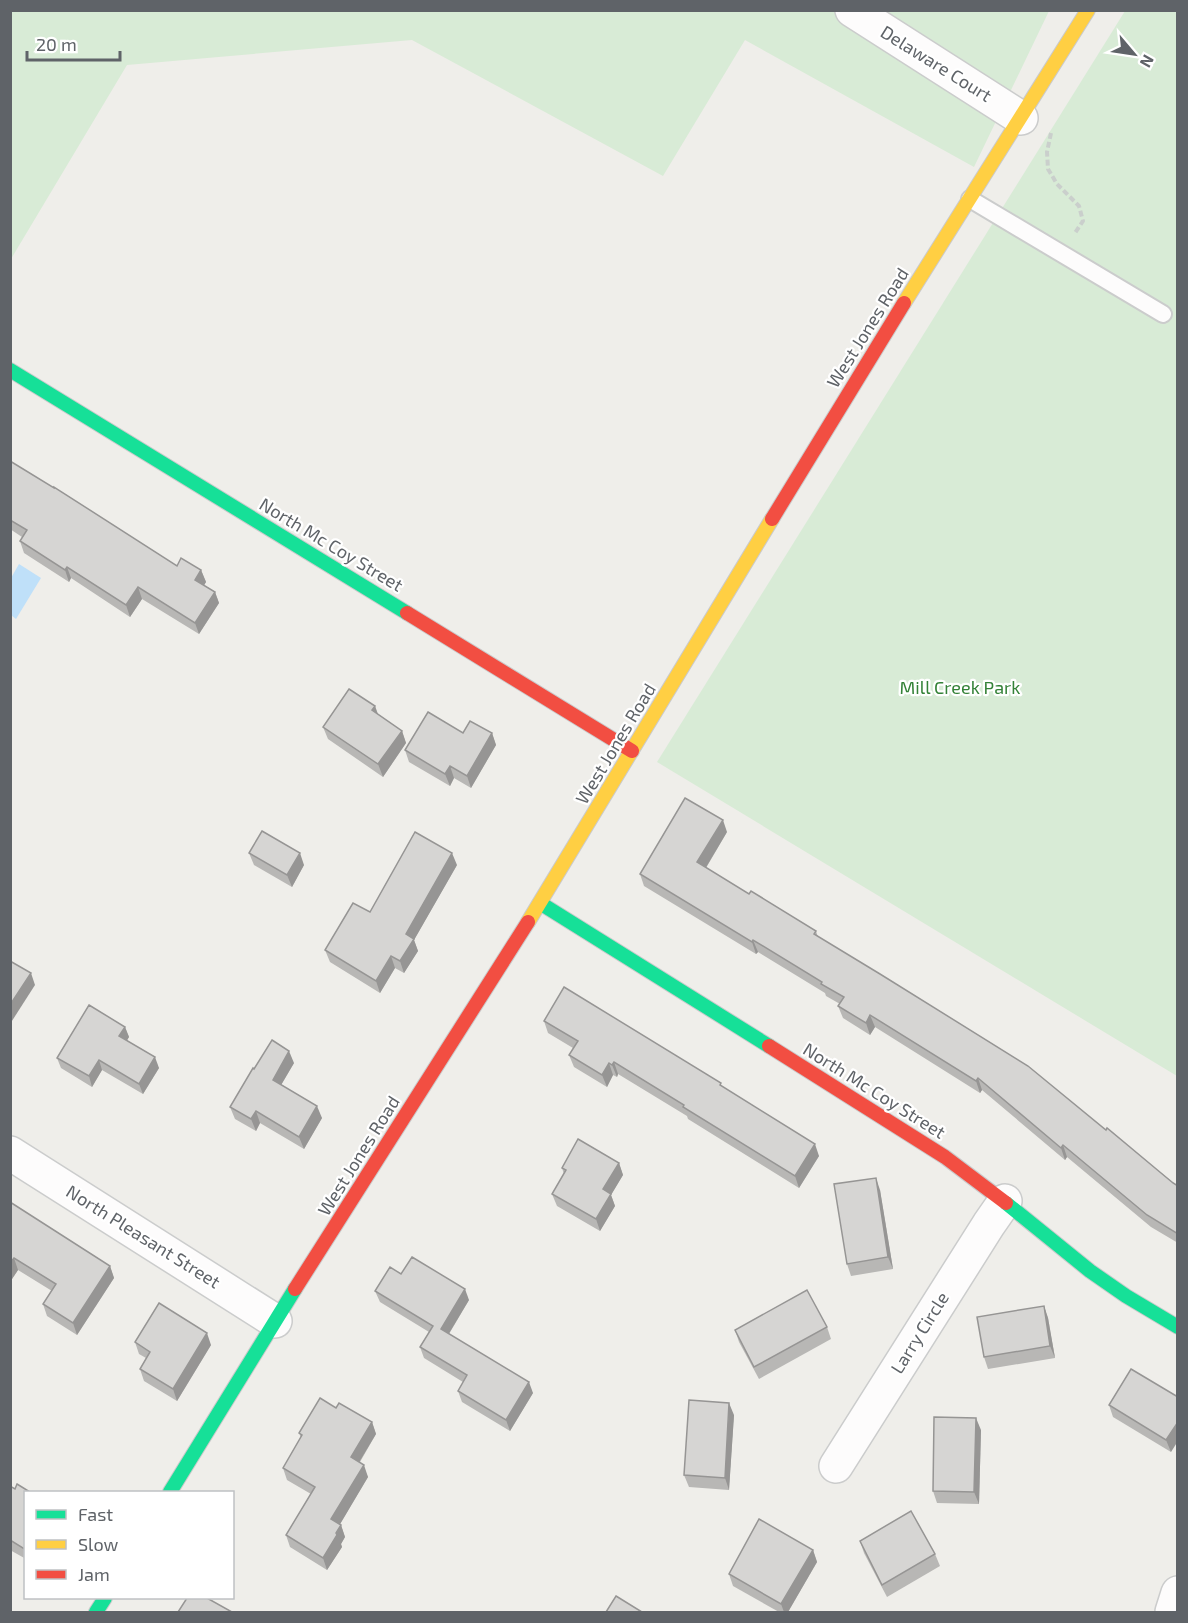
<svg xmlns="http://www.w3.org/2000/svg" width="1188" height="1623" font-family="'Exo 2',sans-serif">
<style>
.green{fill:#d8ebd6}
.water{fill:#bfe0f9}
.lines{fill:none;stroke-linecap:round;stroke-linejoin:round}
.lane-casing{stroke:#cbcccc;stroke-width:20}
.street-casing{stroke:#cbcccc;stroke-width:36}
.fast-casing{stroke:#cacacb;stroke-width:16}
.slow-casing{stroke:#cacacb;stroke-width:16}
.jam-casing{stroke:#cacacb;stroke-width:16}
.path{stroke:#cacfcc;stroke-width:4;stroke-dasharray:6 3;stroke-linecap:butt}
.lane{stroke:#fdfcfc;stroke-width:16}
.street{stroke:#fdfcfc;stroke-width:33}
.fast{stroke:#16e098;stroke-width:14}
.slow{stroke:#ffcf43;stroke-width:14}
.jam{stroke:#f24e42;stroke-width:14}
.wall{fill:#b8b7b5}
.shaded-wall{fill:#969594}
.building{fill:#d6d5d3;stroke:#969594;stroke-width:1.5}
.labels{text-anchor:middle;stroke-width:4.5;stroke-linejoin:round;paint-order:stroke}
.street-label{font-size:18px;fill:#5f6368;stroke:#fff}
.park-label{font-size:18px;fill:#348238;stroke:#fff}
</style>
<rect width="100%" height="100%" fill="#efeeea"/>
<!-- green -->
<g class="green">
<path d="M11,11H1049L974,167L745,40L663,176L412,40L127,65L11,259Z"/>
<path d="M1125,11H1177V1076L657,762Z"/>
</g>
<!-- water -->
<path class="water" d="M19,564L41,578L16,619L11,615V578Z"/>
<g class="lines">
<!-- lane casing -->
<g class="lane-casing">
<path id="lane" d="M970,199L1163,314"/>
</g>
<!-- street casing -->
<g class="street-casing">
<g id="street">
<path d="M852,10L1021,118"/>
<path d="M10,1153L275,1321"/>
<path d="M836,1466L989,1224L1005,1201"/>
<path d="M1172,1612L1178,1593"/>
</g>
</g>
<!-- fast casing -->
<g class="fast-casing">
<g id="fast">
<path d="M10,370L407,613"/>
<path d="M540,903L769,1046"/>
<path d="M1006,1203L1090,1271L1126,1296L1178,1327"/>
<path d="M170,1492L295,1289"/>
<path d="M96,1612L105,1598"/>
</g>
</g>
<!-- slow casing -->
<g class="slow-casing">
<g id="slow">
<path d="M904,303L1088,10"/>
<path d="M528,922L772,519"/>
</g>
</g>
<!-- jam casing -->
<g class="jam-casing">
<g id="jam">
<path d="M772,519L904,303"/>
<path d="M407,613L632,751"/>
<path d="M769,1046L945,1157L1006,1203"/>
<path d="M295,1289L528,922"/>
</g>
</g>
<!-- path -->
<path class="path" d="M1051,133L1047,152L1048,169L1057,184L1079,206L1083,221L1075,233"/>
<!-- lane -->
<use href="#lane" class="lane"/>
<!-- street -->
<use href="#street" class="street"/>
<!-- fast -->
<use href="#fast" class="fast"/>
<!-- slow -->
<use href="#slow" class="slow"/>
<!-- jam -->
<use href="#jam" class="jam"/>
</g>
<!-- wall -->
<g class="wall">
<path d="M10,461L177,566L201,570L206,582L204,585L215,592L219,603L199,634L142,599L130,617L71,578L69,582L24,553L20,541L22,537L10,529Z"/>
<path d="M375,706L378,714L402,731L406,743L383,777L328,739L323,727Z"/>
<path d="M463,733H492L496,745L471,788L454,778L450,786L409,762L405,750Z"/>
<path d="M727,832L706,868L749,894L816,931L818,937L1106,1130L1178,1186V1243L1151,1227L1067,1157L1065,1160L982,1090L980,1093L875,1027L870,1035L843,1018L838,1006L840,1004L826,996L825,993L758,952L756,954L644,886L640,874Z"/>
<path d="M249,853L304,865L292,887L254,865Z"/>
<path d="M457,865L414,940L418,951L404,973L395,968L380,993L330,962L325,950L370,912Z"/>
<path d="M544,1021L722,1087L819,1156L799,1188L688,1119L687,1116L618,1074L617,1077L613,1075L607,1087L574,1067L569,1055L573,1048L548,1033Z"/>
<path d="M125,1027L129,1037L127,1040L159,1068L143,1094L102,1070L92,1087L61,1068L57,1058Z"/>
<path d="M294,1063L281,1085L322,1118L304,1149L260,1123L256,1131L235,1119L230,1107L254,1069Z"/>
<path d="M619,1163L623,1175L611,1195L615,1206L600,1231L557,1206L552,1194L564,1174L562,1168Z"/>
<path d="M880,1190L893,1269L851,1276L847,1264Z"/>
<path d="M10,1202L110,1266L114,1278L77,1335L47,1316L43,1304L52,1291L18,1270L10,1282Z"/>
<path d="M401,1274L469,1300L449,1334L533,1393L510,1431L462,1402L458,1391L463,1382L424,1358L420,1347L429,1332L380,1302L375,1291Z"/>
<path d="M1044,1306L1048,1318L1055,1358L988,1369L984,1357Z"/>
<path d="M827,1327L831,1339L759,1379L739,1342L735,1330Z"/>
<path d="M135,1342L211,1345L177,1401L144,1381L140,1369L146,1358L139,1354Z"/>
<path d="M1178,1397L1171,1452L1113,1417L1109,1405Z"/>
<path d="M336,1408L372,1422L376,1434L360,1462L368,1477L340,1524L341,1525L345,1537L341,1544L342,1547L327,1570L290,1547L286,1535L311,1494L287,1480L283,1468L301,1438L299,1433Z"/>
<path d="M734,1415L729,1490L689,1487L684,1475Z"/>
<path d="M981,1430L979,1504L937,1503L933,1491Z"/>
<path d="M10,1486L15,1489L26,1492V1559L10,1550Z"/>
<path d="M860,1541L935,1554L940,1566L887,1597L864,1553Z"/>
<path d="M813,1550L817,1562L788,1612H779L733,1586L729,1574Z"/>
</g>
<!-- shaded-wall -->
<g class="shaded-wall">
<path d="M67,567L71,578L69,582L65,570Z"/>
<path d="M201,570L206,582L200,592L195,580Z"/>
<path d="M138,587L142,599L130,617L126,605Z"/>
<path d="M215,592L219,603L199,634L195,623Z"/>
<path d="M375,706L379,718L372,710Z"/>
<path d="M402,731L406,743L383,777L378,764Z"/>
<path d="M492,733L496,745L471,788L467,776Z"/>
<path d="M450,766L454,778L450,786L445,774Z"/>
<path d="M723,820L727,832L702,874L697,862Z"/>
<path d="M300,853L304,865L292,887L287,875Z"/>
<path d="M452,853L457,865L414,940L418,951L404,973L400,961L406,934Z"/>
<path d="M753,940L758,952L756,954L752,942Z"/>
<path d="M391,956L395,968L380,993L376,981Z"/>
<path d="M31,973L35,985L10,1024V1005Z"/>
<path d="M870,1015L875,1027L870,1035L866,1023Z"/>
<path d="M125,1027L129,1037L123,1047L119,1036Z"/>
<path d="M289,1051L294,1063L277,1092L273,1080Z"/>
<path d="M155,1057L159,1068L143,1094L139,1084Z"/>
<path d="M99,1060L102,1070L92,1087L89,1076Z"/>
<path d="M614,1062L618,1074L617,1077L612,1065Z"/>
<path d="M609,1063L613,1075L607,1087L602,1075Z"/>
<path d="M978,1078L982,1090L980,1093L976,1081Z"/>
<path d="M317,1106L322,1118L304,1149L299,1137Z"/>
<path d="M256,1111L260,1123L256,1131L251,1119Z"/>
<path d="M815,1144L819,1156L799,1188L795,1176Z"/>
<path d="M1063,1145L1067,1157L1065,1160L1061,1148Z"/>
<path d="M619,1163L623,1175L611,1195L615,1206L600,1231L596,1219L603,1189Z"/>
<path d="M876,1178L880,1190L893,1269L888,1257Z"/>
<path d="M14,1258L18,1270L10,1282V1263Z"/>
<path d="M110,1266L114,1278L77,1335L73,1323Z"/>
<path d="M465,1289L469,1300L445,1340L441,1329Z"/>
<path d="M1044,1306L1048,1318L1055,1358L1050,1346Z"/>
<path d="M207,1333L211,1345L177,1401L173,1389Z"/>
<path d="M529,1382L533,1393L510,1431L506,1420Z"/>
<path d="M729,1403L734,1415L729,1490L725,1478Z"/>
<path d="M976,1418L981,1430L979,1504L974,1492Z"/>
<path d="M372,1422L376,1434L355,1469L351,1457Z"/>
<path d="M1178,1422V1441L1171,1452L1166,1440Z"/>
<path d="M364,1465L368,1477L336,1531L331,1519Z"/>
<path d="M341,1525L345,1537L341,1544L342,1547L327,1570L323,1558Z"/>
<path d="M813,1550L817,1562L788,1612H784L781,1604Z"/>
</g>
<!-- building -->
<g class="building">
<path d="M10,461L54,488V487L177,566L181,558L201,570L195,580L215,592L195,623L138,587L126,605L67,567L65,570L20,541L27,530L10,520Z"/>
<path d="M349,689L375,706L372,710L402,731L378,764L323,727Z"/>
<path d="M428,712L463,733L470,721L492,733L467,776L450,766L445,774L405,750Z"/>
<path d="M685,798L723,820L697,862L749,894L751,891L816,931L814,934L880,974L1028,1066L1106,1130L1107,1128L1173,1183L1178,1186V1234L1147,1215L1063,1145L1061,1148L978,1078L976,1081L870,1015L866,1023L838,1006L844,997L821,984L822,982L753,940L752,942L640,874Z"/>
<path d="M262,831L300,853L287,875L249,853Z"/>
<path d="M415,832L452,853L406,934L414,939L400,961L391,956L376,981L325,950L353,903L370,912Z"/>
<path d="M10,961L31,973L10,1005Z"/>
<path d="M564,987L721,1083L720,1085L815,1144L795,1176L683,1107L684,1105L614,1062L612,1065L609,1063L602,1075L569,1055L578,1041L544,1021Z"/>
<path d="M89,1005L125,1027L119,1036L155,1057L139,1084L99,1060L89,1076L57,1058Z"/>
<path d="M272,1040L289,1051L273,1080L317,1106L299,1137L256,1111L251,1119L230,1107L253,1068L254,1069Z"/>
<path d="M578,1139L619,1163L603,1189L611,1194L596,1219L552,1194L566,1170L562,1168Z"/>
<path d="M876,1178L888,1257L847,1264L834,1184Z"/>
<path d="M10,1202L110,1266L73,1323L43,1304L56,1284L14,1258L10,1263Z"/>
<path d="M412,1257L465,1289L441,1329L529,1382L506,1420L458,1391L467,1375L420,1347L433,1326L375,1291L390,1267L401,1274Z"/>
<path d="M807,1290L827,1327L754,1367L735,1330Z"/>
<path d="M159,1303L207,1333L173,1389L140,1369L150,1352L135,1342Z"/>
<path d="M1044,1306L1050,1346L984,1357L977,1317Z"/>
<path d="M1131,1369L1178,1397V1422L1166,1440L1109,1405Z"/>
<path d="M320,1398L336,1408L339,1403L372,1422L351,1457L364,1465L331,1519L341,1525L336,1533L337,1535L323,1558L286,1535L315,1487L283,1468L302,1435L299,1433Z"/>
<path d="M689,1400L729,1403L725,1478L684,1475Z"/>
<path d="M934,1417L976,1418L974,1492L933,1491Z"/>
<path d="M17,1484L30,1492H26V1550L10,1540V1486L15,1489Z"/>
<path d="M911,1511L935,1554L882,1585L860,1541Z"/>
<path d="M759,1519L813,1550L781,1604L729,1574Z"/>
<path d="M616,1596L642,1612H606Z"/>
<path d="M187,1598H207L232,1612H178Z"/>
</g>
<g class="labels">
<!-- street labels -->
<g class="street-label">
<text transform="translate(936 64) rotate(32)" y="6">Delaware Court</text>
<text transform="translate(868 328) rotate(-58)" y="6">West Jones Road</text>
<text transform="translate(331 545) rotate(31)" y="6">North Mc Coy Street</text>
<text transform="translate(616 744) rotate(-59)" y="6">West Jones Road</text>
<text transform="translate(874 1091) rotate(32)" y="6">North Mc Coy Street</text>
<text transform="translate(359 1156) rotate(-58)" y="6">West Jones Road</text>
<text transform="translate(143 1237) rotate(32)" y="6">North Pleasant Street</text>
<text transform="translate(920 1333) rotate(-58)" y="6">Larry Circle</text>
</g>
<!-- park labels -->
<g class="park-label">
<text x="960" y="694">Mill Creek Park</text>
</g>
</g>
<!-- border -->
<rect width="1188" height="1623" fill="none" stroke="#5f6368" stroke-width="24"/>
<!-- legend -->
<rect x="24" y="1491" width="210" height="108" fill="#ffffff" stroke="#bfc1c3" stroke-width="1.5"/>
<rect x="36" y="1510" width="30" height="9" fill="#16e098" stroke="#bfc1c3" stroke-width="1.5"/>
<text x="78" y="1521" font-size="18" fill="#5f6368">Fast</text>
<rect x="36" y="1540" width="30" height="9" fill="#ffcf43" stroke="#bfc1c3" stroke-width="1.5"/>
<text x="78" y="1551" font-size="18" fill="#5f6368">Slow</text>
<rect x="36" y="1570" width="30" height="9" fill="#f24e42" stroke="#bfc1c3" stroke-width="1.5"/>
<text x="78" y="1581" font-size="18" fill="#5f6368">Jam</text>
<!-- north arrow -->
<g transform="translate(1134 54) rotate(119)" stroke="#ffffff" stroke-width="4.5" paint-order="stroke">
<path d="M0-4.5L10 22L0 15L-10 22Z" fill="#5f6368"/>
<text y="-9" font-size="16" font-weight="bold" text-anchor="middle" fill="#5f6368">N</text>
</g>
<!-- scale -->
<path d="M27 51v9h93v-9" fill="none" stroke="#5f6368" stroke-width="3"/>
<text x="36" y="51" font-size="18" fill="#5f6368" stroke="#ffffff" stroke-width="4.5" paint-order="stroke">20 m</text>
</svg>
